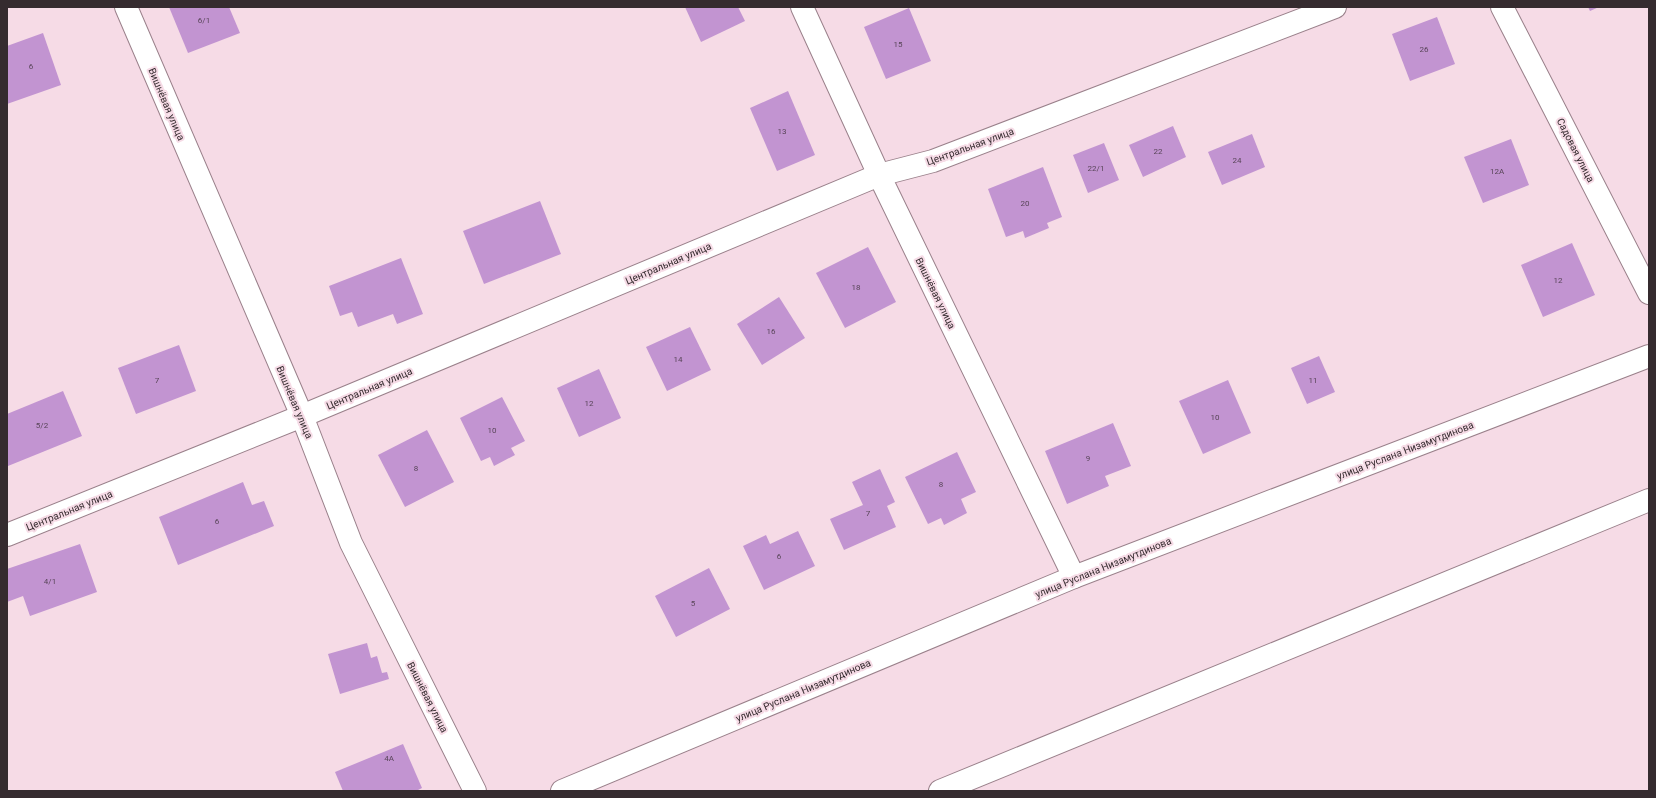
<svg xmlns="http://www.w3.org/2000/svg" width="1656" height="798" font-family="Roboto,sans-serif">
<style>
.building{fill:#c294d1}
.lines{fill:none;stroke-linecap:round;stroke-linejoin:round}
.minor-casing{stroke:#9a818b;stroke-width:24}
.secondary-casing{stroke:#9a818b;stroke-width:24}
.minor{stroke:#fff;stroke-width:22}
.secondary{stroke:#fff;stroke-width:22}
.labels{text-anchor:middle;stroke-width:4;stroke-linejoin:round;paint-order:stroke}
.number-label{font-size:8px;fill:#584558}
.street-label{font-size:10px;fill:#352b2f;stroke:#f6dbe6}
</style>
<rect width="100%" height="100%" fill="#f6dbe6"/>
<!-- building -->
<g class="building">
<path d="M169,7H229L240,33L188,53Z"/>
<path d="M685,7H738L745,21L701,42Z"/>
<path d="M1588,7H1599L1590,11Z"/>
<path d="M909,8L931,61L886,79L864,27Z"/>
<path d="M1437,17L1455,64L1410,81L1392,34Z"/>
<path d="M43,33L61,85L7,104V46Z"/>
<path d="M788,91L815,155L777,171L750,108Z"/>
<path d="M1173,126L1186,157L1143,177L1129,145Z"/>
<path d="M1252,134L1265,167L1222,185L1208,152Z"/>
<path d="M1511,139L1529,185L1483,203L1464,157Z"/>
<path d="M1104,143L1119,180L1088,193L1073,155Z"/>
<path d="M1043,167L1062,217L1047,223L1049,228L1025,238L1023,231L1006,237L988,189Z"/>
<path d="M540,201L561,254L484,284L463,231Z"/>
<path d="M1572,243L1595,295L1543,317L1521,265Z"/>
<path d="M868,247L896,302L845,328L816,273Z"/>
<path d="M401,258L423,314L397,324L393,314L358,327L352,312L340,316L329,286Z"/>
<path d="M779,297L805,338L762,365L737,324Z"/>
<path d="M690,327L711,370L667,391L646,347Z"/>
<path d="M179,345L196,391L136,414L118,368Z"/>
<path d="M1319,356L1335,392L1307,404L1291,368Z"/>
<path d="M599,369L621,418L579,437L557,388Z"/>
<path d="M1228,380L1251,433L1203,454L1179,401Z"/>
<path d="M63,391L82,436L8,466L7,463V414Z"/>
<path d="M502,397L525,441L511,448L515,455L494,466L490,457L481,461L460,418Z"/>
<path d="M1113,423L1131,466L1105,476L1109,486L1067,504L1045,451Z"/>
<path d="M427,430L454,482L405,507L378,455Z"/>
<path d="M957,452L976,492L961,499L967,513L944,525L941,518L928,524L905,477Z"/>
<path d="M880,469L895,502L887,506L896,527L844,550L830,519L863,505L852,482Z"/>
<path d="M243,482L252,505L264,501L274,526L178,565L159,517Z"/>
<path d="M798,531L815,566L764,590L743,546L766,535L770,544Z"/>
<path d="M80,544L97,592L30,616L23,596L7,602V569Z"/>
<path d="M709,568L730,609L676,637L655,596Z"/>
<path d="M367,643L371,658L377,656L382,673L387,672L389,679L340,694L328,654Z"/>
<path d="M403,744L422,788L416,791H343L335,772Z"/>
</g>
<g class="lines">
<!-- minor casing -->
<g class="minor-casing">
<g id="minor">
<path d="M126,7L302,416L351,543L475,791"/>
<path d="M802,7L879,175L1074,577"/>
<path d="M1502,7L1649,293"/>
<path d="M7,535L302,416L879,175L933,161L1335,7"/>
<path d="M562,791L1074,577L1649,356"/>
</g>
</g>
<!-- secondary casing -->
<g class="secondary-casing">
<path id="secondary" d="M940,791L1649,500"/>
</g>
<!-- minor -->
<use href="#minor" class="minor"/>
<!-- secondary -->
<use href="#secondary" class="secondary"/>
</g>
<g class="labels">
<!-- number labels -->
<g class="number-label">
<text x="204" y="23">6/1</text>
<text x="898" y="47">15</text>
<text x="1424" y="52">26</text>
<text x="31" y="69">6</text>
<text x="782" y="134">13</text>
<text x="1158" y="154">22</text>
<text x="1237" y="163">24</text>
<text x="1096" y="171">22/1</text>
<text x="1497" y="174">12А</text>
<text x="1025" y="206">20</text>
<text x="1558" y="283">12</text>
<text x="856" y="290">18</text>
<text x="771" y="334">16</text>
<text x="678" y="362">14</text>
<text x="157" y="383">7</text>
<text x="1313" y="383">11</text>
<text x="589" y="406">12</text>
<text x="1215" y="420">10</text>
<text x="42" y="428">5/2</text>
<text x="492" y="433">10</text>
<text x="1088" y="461">9</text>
<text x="416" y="471">8</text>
<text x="941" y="487">8</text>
<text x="868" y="516">7</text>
<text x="217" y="524">6</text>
<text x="779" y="559">6</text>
<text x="50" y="584">4/1</text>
<text x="693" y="606">5</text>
<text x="389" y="761">4А</text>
</g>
<!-- street labels -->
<g class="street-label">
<text transform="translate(167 104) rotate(67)" y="4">Вишнёвая улица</text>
<text transform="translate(970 146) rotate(-20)" y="4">Центральная улица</text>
<text transform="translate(1576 150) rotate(63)" y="4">Садовая улица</text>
<text transform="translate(668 263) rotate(-23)" y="4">Центральная улица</text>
<text transform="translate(936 293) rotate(64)" y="4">Вишнёвая улица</text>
<text transform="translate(369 388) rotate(-23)" y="4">Центральная улица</text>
<text transform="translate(295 402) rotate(67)" y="4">Вишнёвая улица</text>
<text transform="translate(1405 450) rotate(-21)" y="4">улица Руслана Низамутдинова</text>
<text transform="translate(69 510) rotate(-22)" y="4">Центральная улица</text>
<text transform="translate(1103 567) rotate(-22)" y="4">улица Руслана Низамутдинова</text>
<text transform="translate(803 690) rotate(-23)" y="4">улица Руслана Низамутдинова</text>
<text transform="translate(428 697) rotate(63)" y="4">Вишнёвая улица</text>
</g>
</g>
<!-- border -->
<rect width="1656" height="798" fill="none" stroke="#352b2f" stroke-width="16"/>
</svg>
